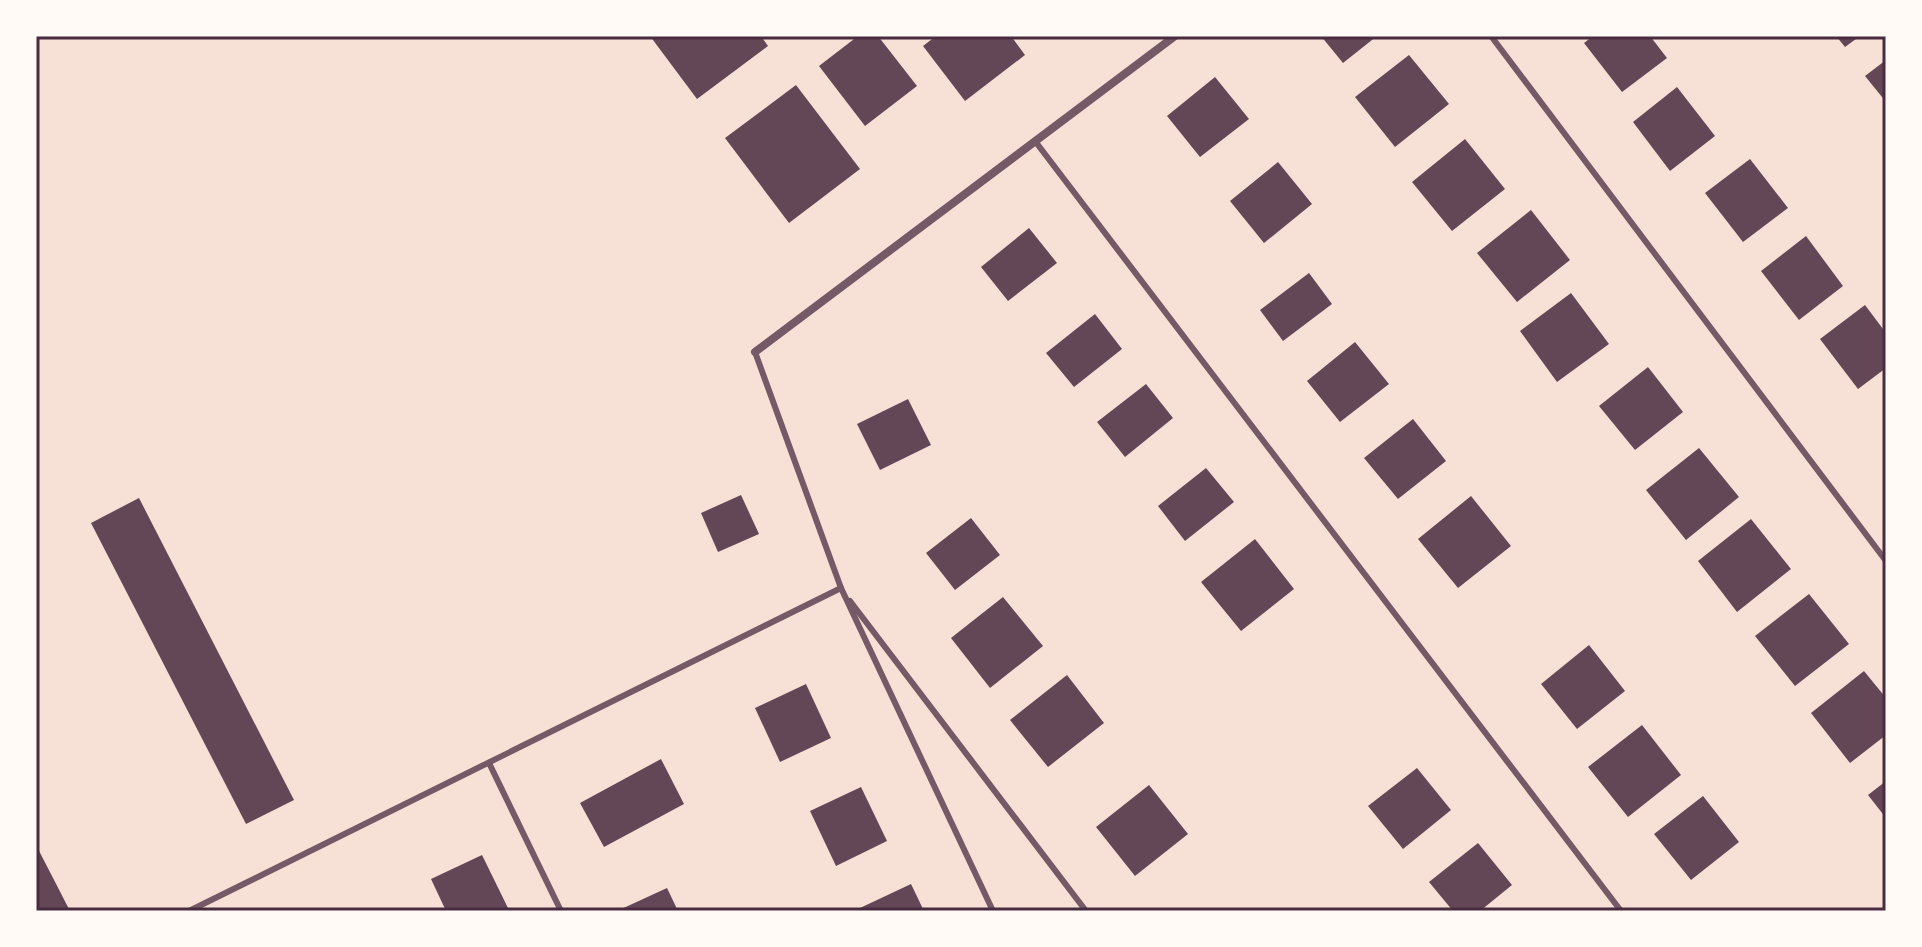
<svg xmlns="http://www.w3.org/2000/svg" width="1922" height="947" font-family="'Fira Sans',sans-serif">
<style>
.building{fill:#644757}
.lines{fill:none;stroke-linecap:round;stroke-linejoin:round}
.service{stroke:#755966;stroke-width:6}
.minor{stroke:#755966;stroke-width:8}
.neatline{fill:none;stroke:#4a2c40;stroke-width:3}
</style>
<rect width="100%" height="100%" fill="#f7e1d7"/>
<!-- building -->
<g class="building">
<path d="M650,36H761L768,46L697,99Z"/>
<path d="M858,36H878L917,86L865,126L819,66Z"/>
<path d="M936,36H1011L1025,55L965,101L923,46Z"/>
<path d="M1321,36H1377L1343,63Z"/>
<path d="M1593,36H1650L1667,58L1622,92L1584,43Z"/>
<path d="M1836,36H1860L1845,47Z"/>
<path d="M1409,55L1449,104L1395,147L1355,97Z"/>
<path d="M1886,60V102L1865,76Z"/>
<path d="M1215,77L1249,119L1200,157L1167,116Z"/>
<path d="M796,85L860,169L789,223L725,138Z"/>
<path d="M1677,87L1715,136L1670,171L1633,122Z"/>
<path d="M1465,139L1505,189L1452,231L1412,182Z"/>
<path d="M1750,159L1788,208L1743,242L1705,193Z"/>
<path d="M1278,162L1312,204L1264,243L1230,201Z"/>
<path d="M1531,210L1570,260L1517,302L1477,253Z"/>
<path d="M1029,228L1057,263L1008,301L981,267Z"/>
<path d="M1806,236L1843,286L1799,320L1761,271Z"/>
<path d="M1309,273L1332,304L1283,341L1260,310Z"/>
<path d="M1571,293L1609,344L1557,382L1520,331Z"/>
<path d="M1865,305L1886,333V368L1858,389L1820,339Z"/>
<path d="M1095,314L1122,349L1074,387L1046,353Z"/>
<path d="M1355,342L1389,384L1340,422L1307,381Z"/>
<path d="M1648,367L1683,412L1635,450L1599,406Z"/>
<path d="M1146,384L1173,418L1125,457L1097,422Z"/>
<path d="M908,399L931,445L880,470L857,424Z"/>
<path d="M1413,419L1446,461L1398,499L1364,458Z"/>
<path d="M1699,448L1739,497L1686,540L1646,490Z"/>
<path d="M1206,468L1234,502L1185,541L1158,506Z"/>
<path d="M741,495L759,534L718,552L701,513Z"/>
<path d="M1471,496L1511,546L1458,588L1418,539Z"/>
<path d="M139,498L294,800L246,824L91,523Z"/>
<path d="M971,518L1000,555L955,590L926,553Z"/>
<path d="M1751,519L1791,569L1737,612L1698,561Z"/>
<path d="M1255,539L1294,589L1241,631L1201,582Z"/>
<path d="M1809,594L1849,644L1795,686L1755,636Z"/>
<path d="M1003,597L1043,646L990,688L951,638Z"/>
<path d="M1589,645L1625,691L1577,729L1541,684Z"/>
<path d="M1864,671L1886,698V735L1850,763L1811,713Z"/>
<path d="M1067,675L1104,723L1048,767L1010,720Z"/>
<path d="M806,684L831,738L780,762L755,708Z"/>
<path d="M1642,725L1681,775L1628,817L1588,767Z"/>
<path d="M661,759L684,804L604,847L580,803Z"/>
<path d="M1417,768L1451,810L1403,849L1368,806Z"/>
<path d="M1886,781V818L1868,795Z"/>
<path d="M1149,785L1188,834L1135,876L1096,827Z"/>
<path d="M861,787L887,841L836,866L810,811Z"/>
<path d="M1703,796L1739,842L1691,880L1654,834Z"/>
<path d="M1478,843L1512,885L1480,911H1453L1429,882Z"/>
<path d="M36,845L52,876L70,911H36Z"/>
<path d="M482,855L508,908L502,911H446L431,879Z"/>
<path d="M911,884L924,911H862L860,908Z"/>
<path d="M667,888L678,911H617Z"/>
</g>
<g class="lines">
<!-- service -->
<g class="service">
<path d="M1491,36L1886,561"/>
<path d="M1035,141L1621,911"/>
<path d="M755,352L841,588L993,911"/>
<path d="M850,601L1086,911"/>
<path d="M489,763L561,911"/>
<path d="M189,911L841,588"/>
</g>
<!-- minor -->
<path class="minor" d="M755,352L1175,36"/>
</g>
<!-- border -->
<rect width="1922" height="947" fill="none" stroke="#fffaf5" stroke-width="76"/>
<rect x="38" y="38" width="1846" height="871" class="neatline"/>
</svg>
